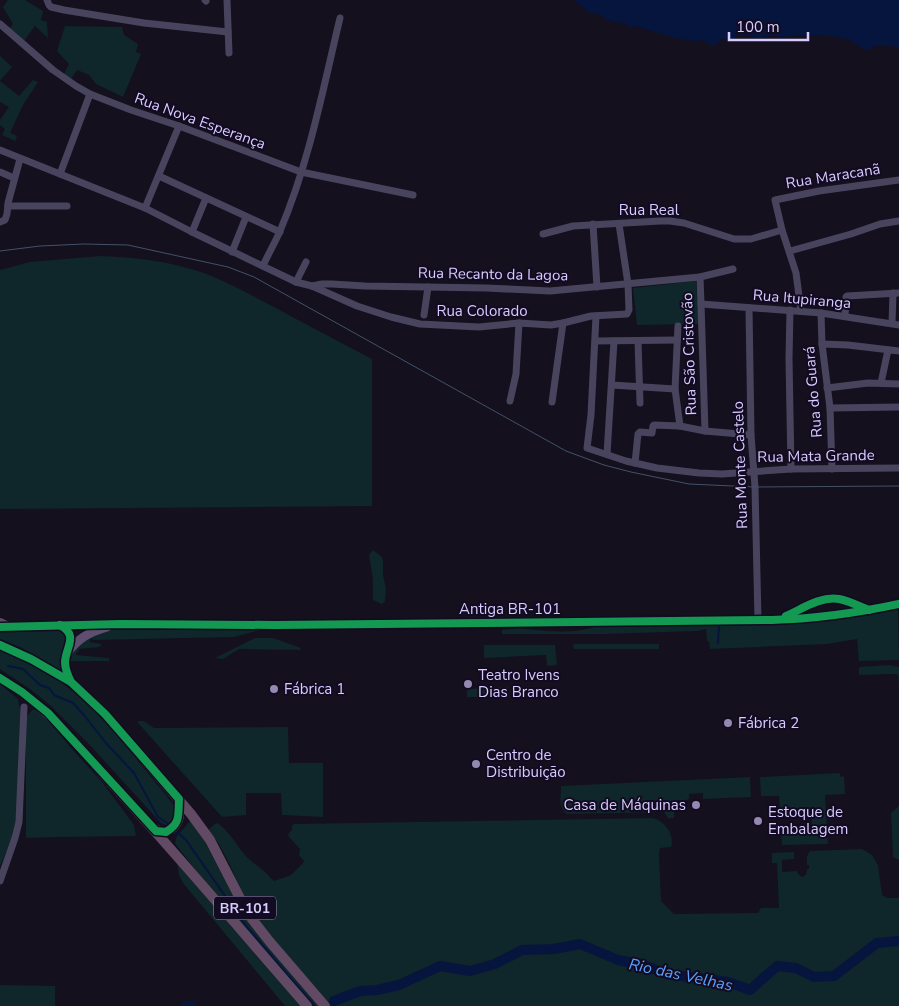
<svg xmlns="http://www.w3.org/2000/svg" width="899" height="1006" font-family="'Nunito Sans',sans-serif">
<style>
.green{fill:#0f262a}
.water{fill:#06153e}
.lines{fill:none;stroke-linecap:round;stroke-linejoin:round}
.stream{stroke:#06153e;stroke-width:2}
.river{stroke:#06153e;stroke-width:10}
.minor{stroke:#48445e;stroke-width:7}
.major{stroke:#5e4e6f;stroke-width:9}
.highway{stroke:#634a64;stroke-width:10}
.tram{stroke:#425268;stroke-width:1}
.cycleway-casing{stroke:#120b22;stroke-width:11}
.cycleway{stroke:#139951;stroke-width:8}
.poi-dot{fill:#938ab0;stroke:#120b22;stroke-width:2}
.labels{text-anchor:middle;stroke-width:4;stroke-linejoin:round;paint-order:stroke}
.shield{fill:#120b22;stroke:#9c92bd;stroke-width:1}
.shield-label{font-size:14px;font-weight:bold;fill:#d7ccff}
.street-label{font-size:15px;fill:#d7ccff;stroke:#120b22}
.poi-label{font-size:15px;fill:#d7ccff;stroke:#120b22;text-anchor:start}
.water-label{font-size:16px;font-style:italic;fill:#5aa1ff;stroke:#120b22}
</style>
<rect width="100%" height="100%" fill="#14101d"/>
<!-- green -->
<g class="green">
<path d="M8,0H25L43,11L41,20L47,22L48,38L35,26L24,41L9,29L13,24L3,7Z"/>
<path d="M65,26L122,27L124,35L138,44L136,52L141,54L123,97L96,84L89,75L77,70L71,79L64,74L69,64L57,51Z"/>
<path d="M0,56L12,67L0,81L19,96L33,80L38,82L23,105L10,133L17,136L15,141L2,135L5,129L0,125V120L9,107L0,102Z"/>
<path d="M100,256C130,257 161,260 191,269C220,277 247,293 274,307C306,324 339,342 372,359V506L0,509V270L30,262Z"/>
<path d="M696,281L699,324L637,325L633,288Z"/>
<path d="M373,550L382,557L383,562V575L386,589L385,601L382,604L373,600V580L369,555Z"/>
<path d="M898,608L899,660L859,661L857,639L827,644L710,649L709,642L707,641L706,629L697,631L606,634H502V630C510,629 519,628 526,629C545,631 576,634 593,627L703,625Z"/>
<path d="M54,628C61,630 65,633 67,639L61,657V671L22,648L0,639V629Z"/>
<path d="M253,629H261L260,630L234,637L94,640L90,639V642L102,644L99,647L79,649L78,652L76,653V655L108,658L109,659V662L107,661H72L70,662L68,661L69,656L82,641L107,630Z"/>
<path d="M255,638H273L301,648L300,650L239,649L223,659L215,658Z"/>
<path d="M573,644H659V649H574Z"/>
<path d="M484,645H555L557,665L547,666L546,655L484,658Z"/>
<path d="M0,648L50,673L88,704L120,739L173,804L176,810L172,823L166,825L161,823L88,743L50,705L30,689L0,669Z"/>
<path d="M889,665L899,667V683L898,675L896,674L859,675V667Z"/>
<path d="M0,684L18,699L21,714L16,830L0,866Z"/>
<path d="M508,687V697H467V689Z"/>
<path d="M32,710H37L52,724L71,748L102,782L134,825L136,836L58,837L26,838V718Z"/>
<path d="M138,721H144L154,728L288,727L289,763H323V817L282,815L281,793H246V815L222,817L138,723Z"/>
<path d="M840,773V777L844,776L845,794L825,795L828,844L782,845L781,833L812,831L811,808L780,809L779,796H761L760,777Z"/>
<path d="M750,777L751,797L703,799V793L689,794V799L686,800H675L674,818H668L664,812L567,814C558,808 561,797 561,786Z"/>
<path d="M899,806V860L893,857L891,813Z"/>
<path d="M653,818C665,821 675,835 671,847L660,848L659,855L661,901L674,914L758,913L761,908H779L777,863H772V853L794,852V859L782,860V872L797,871L798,874L802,877L806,875L807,869H809V865H807V856L810,851L862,849L872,855L878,865L882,895L887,898H899V1006H332L299,969L257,919L242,894L230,865L219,844L208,830L216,823C225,825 238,847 245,855C250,861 257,865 263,870C267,873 270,878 274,881L291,875L303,863L304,861L299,855L300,849L289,837L288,834L292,830V825L294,824Z"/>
<path d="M191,820L203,838L236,900L320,1006H316C268,954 220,902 177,846L175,843L177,836Z"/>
<path d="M177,863L302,1006H285L183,883L179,875Z"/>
<path d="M0,985L55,986V1006H0Z"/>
</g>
<!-- water -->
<path class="water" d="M575,0H899V47L876,45C864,58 858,42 846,39C826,33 800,36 780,37L772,35L757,39L751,36L737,34L734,40L721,39L714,46L702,40L696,42L685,39L682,40L635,26L629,28L626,23L612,22L601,16L599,14L588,12Z"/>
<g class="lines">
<!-- stream -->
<g class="stream">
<path d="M718,643L719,625"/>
<path d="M8,666L23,669L40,685L49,688L54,695L73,703L84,715L105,742L134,773L158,817L170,825"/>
<path d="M175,830L186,840L246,926L314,1006"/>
</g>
<!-- river -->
<g class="river">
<path d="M334,1001L360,991L377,990L399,985L440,966L470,971L495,964L522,950L554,949L580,944L618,960L643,965L667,974L728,982L750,990L777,966L796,968L814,977L834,976L877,943L899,941"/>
<path d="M186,1006H192"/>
</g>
<!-- minor -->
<g class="minor">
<path d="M47,0L49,5L51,7L64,10L144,23L228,32"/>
<path d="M205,0L206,1"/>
<path d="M227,0L229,53"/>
<path d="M0,24L53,70L76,86L90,94L131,110L179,126L301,172L413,195"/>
<path d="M0,150L145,208L192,232L296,282L312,286L357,306L391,317L420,324L479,327L519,323L551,325L563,323L591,316L627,314L629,310L628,284L619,224"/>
<path d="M0,172L14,178"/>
<path d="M60,174L90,94"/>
<path d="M159,176L280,232"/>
<path d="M8,206H67"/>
<path d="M145,208L179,126"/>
<path d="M0,222L5,220L7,214L8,203L20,159"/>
<path d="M593,224L597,287"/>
<path d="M192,232L206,198"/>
<path d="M543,234L573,226L660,221H670L684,223L734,239H751L782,230"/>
<path d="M790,251L851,234L880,224L899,221"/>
<path d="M232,252L246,217"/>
<path d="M263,266C268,254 275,243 280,231C309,163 323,89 340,18"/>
<path d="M700,277L701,304L705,431"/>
<path d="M296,282L306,262"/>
<path d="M312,286L322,284H332L365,286L486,288L550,291L700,277L733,269"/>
<path d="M701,304L821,313L899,325"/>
<path d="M749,308L751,435L755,487L758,620"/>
<path d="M790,310L789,358L791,469"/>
<path d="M801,311L796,273L782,230L775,200L819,191L899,180"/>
<path d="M821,313L822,344L830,408L832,469"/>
<path d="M424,315L428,287"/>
<path d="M596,316L591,415L587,448L626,461L657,468L699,473L722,474L791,469L899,468"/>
<path d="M845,316L846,297L847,296L899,293"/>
<path d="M892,323L893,293"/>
<path d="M678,326L675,389L680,426"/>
<path d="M596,341L677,340"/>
<path d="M638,341L640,403"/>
<path d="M822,344L848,345L899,351"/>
<path d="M881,383L888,350"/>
<path d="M612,385L675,389"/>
<path d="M827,388L868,383L899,384"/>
<path d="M510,401L516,374L519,323"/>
<path d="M552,402L563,323"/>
<path d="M830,408L899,407"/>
<path d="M607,454L614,341"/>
<path d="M635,463L638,434L640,432L652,433L653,426L654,425L680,426L705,431L751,435"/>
<path d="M0,881L15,838L19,822L24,707"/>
</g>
<!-- major -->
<g class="major">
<path d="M60,625C79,636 66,646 65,662C65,669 68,676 71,682"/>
<path d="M1,627L121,624L275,625L772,620C815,619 857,613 899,604"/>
<path d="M66,654C79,638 87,633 107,627"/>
</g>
<!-- highway -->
<g class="highway">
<path d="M0,623L8,627"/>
<path d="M0,645L31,659L71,682L105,714L191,814L210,840L245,908L252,919L270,942L325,1006"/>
<path d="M0,678C48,706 76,744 112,784C179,856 242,932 307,1006"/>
<path d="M155,829C163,834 174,831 178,820C180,814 179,806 179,799"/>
</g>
<!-- tram -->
<path class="tram" d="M0,251L40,246L84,244L128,245L228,267L254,277L566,451L604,465L631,472L689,484L755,487L899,486"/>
<!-- cycleway casing -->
<g class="cycleway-casing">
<g id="cycleway">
<path d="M786,616C802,609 820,596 839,599C849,601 859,606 869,610"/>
<path d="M60,625C79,636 66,646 65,662C65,669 68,676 71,682"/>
<path d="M0,627L121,624L275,625L772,620C815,619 857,613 899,604"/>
<path d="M0,645L31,659L71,682L105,714L179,799C178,815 181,823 166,832L156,831L48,713L22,692L0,678"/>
</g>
</g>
<!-- cycleway -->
<use href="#cycleway" class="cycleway"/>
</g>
<!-- markers -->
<g class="poi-dot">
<circle cx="468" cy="684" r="5"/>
<circle cx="274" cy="689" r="5"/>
<circle cx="728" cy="723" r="5"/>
<circle cx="476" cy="764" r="5"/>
<circle cx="696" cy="805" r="5"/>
<circle cx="758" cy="821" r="5"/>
</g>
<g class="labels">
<!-- shield labels -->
<rect class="shield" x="214" y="896.5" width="62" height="23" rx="4"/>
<g class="shield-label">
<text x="245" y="913">BR-101</text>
</g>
<!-- street labels -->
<g class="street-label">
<text transform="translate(200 121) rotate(20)" y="5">Rua Nova Esperança</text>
<text transform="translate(833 176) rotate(-9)" y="5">Rua Maracanã</text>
<text x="649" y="215">Rua Real</text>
<text transform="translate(493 274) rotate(1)" y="5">Rua Recanto da Lagoa</text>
<text transform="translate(802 299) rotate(5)" y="5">Rua Itupiranga</text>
<text x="482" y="316">Rua Colorado</text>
<text transform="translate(689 354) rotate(-92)" y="5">Rua São Cristovão</text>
<text transform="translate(813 392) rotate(-95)" y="5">Rua do Guará</text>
<text transform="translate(816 456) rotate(-1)" y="5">Rua Mata Grande</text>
<text transform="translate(740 465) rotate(-92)" y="5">Rua Monte Castelo</text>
<text x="510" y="614">Antiga BR-101</text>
</g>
<!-- poi labels -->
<g class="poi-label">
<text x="478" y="680">Teatro Ivens<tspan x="478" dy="17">Dias Branco</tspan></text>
<text x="284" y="694">Fábrica 1</text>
<text x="738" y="728">Fábrica 2</text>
<text x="486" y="760">Centro de<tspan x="486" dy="17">Distribuição</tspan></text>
<text x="686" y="810" text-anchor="end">Casa de Máquinas</text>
<text x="768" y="817">Estoque de<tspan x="768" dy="17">Embalagem</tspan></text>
</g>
<!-- water labels -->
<g class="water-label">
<text transform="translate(681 974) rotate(12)" y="6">Rio das Velhas</text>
</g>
</g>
<!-- scale -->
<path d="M729 32v8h79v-8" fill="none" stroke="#d7ccff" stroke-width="2.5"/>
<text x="736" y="32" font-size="15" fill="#d7ccff" stroke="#120b22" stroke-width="4" paint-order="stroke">100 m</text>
</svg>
